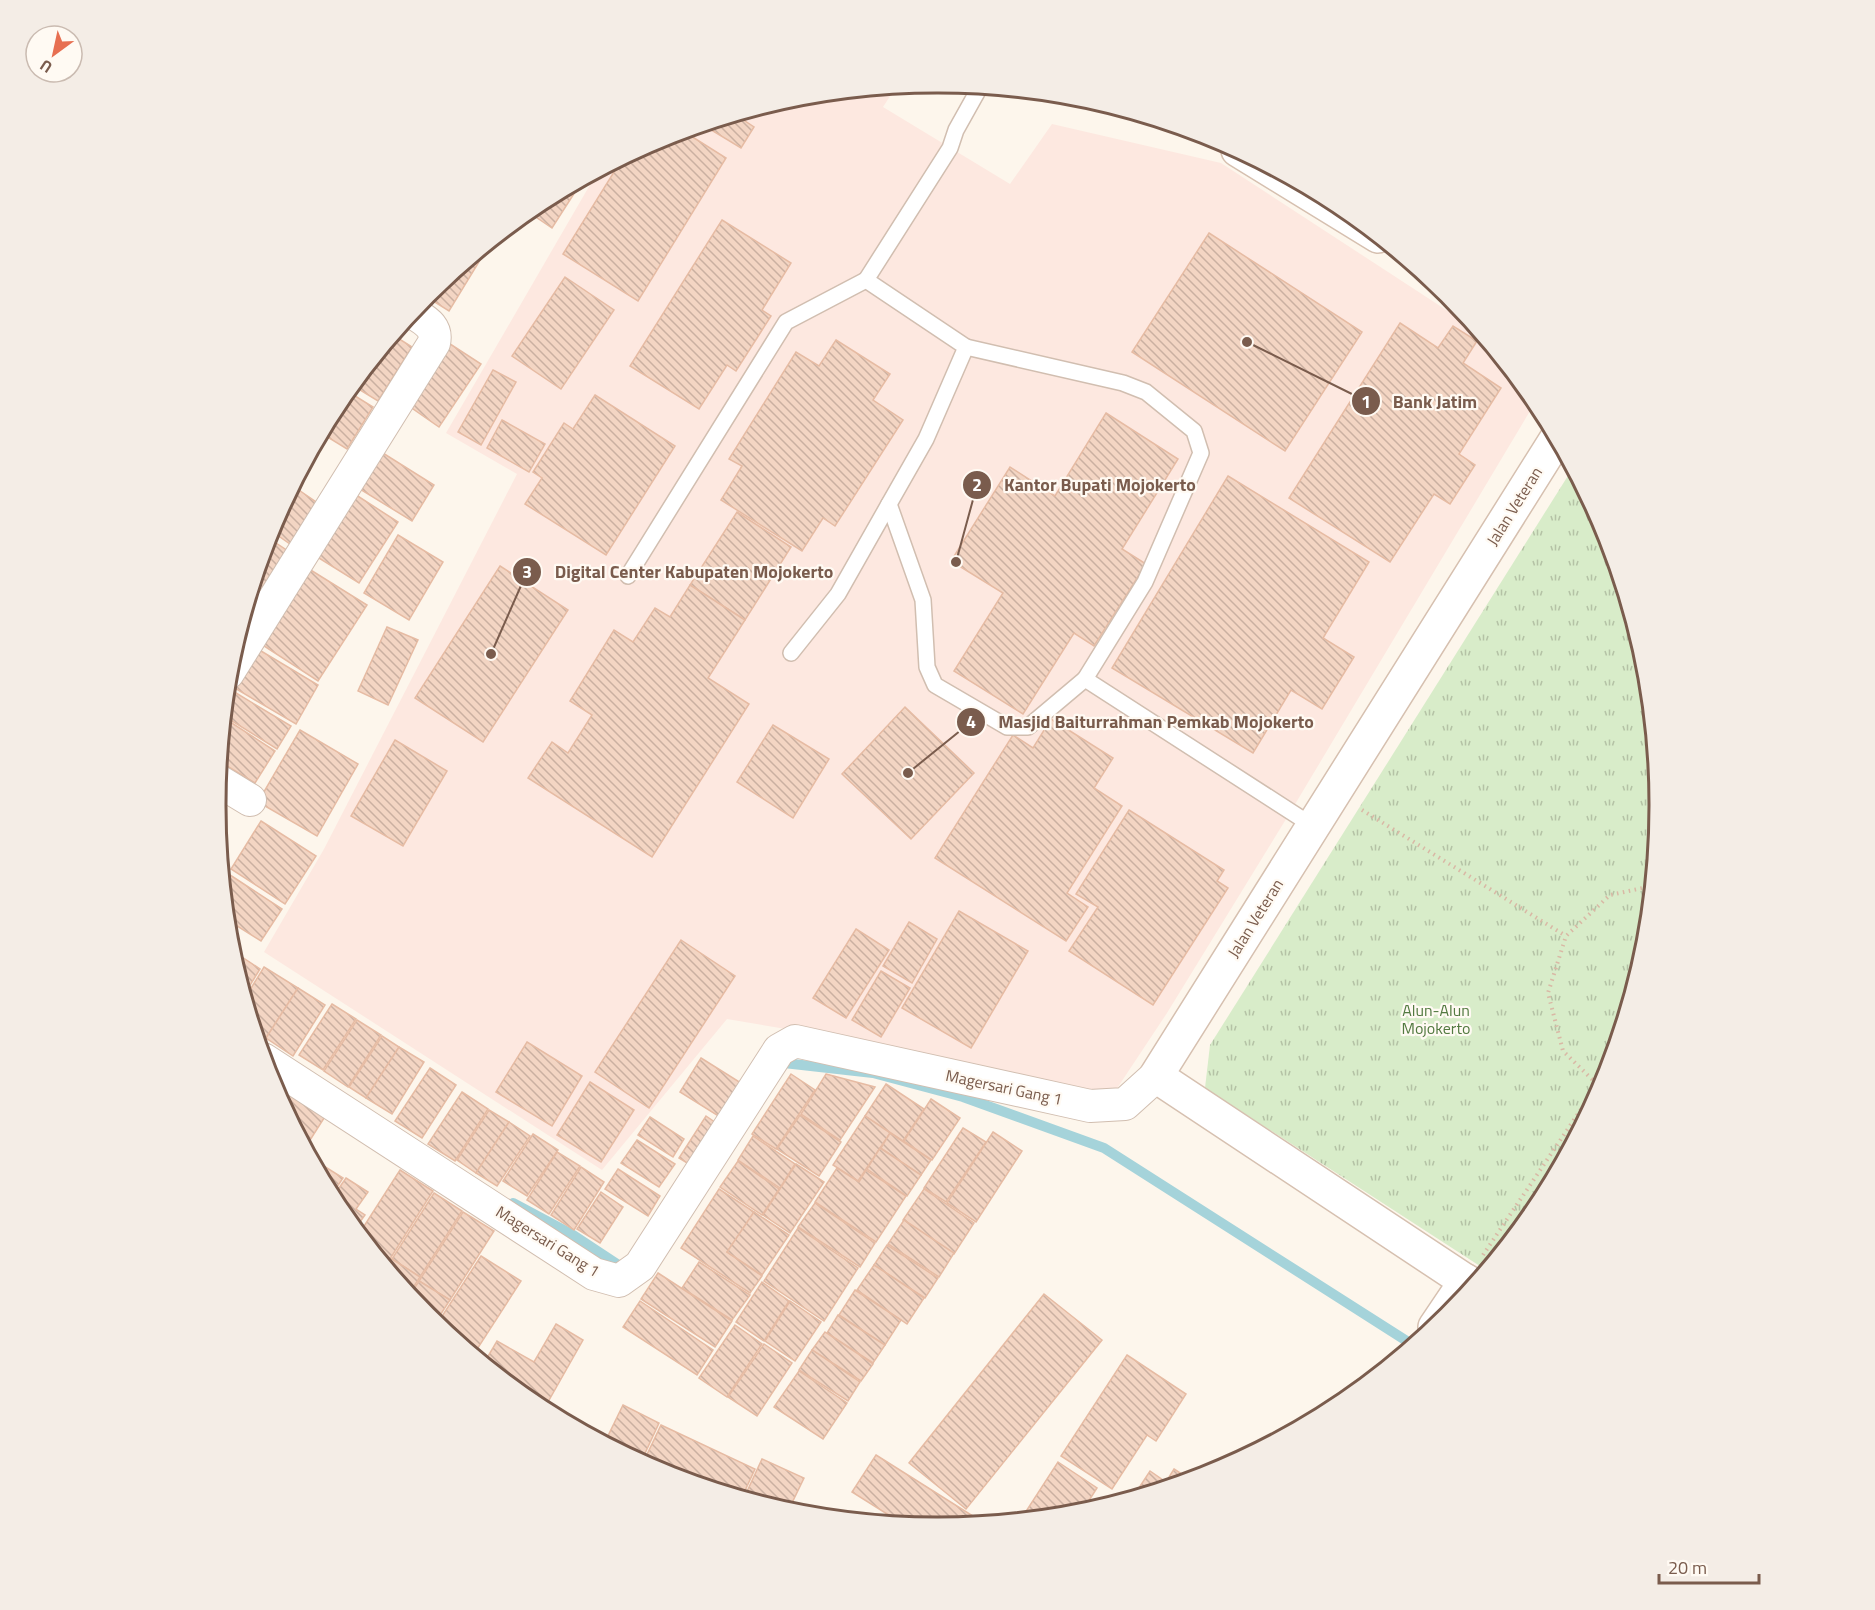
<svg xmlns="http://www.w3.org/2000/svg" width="1875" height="1610" font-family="'Titillium Web',sans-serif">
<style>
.commercial{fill:#fde8e0}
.park{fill:url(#park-tufts)}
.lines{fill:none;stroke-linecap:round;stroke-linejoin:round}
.stream{stroke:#a5d3da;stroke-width:10}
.building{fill:url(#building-back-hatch);stroke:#e6bba3;stroke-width:1.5}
.lane-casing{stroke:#d1beb0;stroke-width:18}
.street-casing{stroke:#d1beb0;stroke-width:34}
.secondary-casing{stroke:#d6c0b0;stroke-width:36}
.path{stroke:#d9b8a5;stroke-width:4;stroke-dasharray:1.5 4.5;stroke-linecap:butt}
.lane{stroke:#fff;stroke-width:15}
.street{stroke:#fff;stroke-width:32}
.secondary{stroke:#fff;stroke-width:33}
.labels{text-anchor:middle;stroke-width:4.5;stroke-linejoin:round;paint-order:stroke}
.street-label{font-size:16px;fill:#7a5c4d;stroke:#fffaf3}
.park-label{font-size:16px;fill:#537a41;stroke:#fffaf3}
.rim{fill:none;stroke:#7a5c4d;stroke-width:3}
.leader{fill:none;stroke:#7a5c4d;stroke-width:2}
.callout-dot{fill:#7a5c4d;stroke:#fffaf3;stroke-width:2}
.mark-label{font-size:18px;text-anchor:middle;font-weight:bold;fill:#fff}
.callout-label{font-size:18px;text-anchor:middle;font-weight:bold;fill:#7a5c4d;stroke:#fffaf3;stroke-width:4.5;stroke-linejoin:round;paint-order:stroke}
</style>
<defs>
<pattern id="park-tufts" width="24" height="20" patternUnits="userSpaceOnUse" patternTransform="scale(1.5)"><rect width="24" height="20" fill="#d8ecc9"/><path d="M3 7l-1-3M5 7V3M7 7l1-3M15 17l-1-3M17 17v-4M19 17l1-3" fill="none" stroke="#b4c2a5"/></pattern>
<pattern id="building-back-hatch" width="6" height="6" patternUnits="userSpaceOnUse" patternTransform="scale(1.5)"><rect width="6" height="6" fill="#f3d5c3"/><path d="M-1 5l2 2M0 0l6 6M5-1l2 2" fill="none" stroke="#cab0a1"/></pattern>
</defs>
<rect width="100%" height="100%" fill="#fdf6ec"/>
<!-- commercial -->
<path class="commercial" d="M896,87L883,107L1010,184L1052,124L1221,163L1480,332L1536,401L1291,811L1167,1013L1110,1099L840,1038L727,1019L602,1170L264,952L324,849L517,474L446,433L598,171L661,137L797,96Z"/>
<!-- park -->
<path class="park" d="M1571,471L1576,474L1605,529L1646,664L1660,805L1646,946L1605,1082L1538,1207L1486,1270L1205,1088L1210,1045Z"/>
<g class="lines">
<!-- stream -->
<g class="stream">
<path d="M775,1062L873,1073L963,1097L1104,1148L1413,1345"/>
<path d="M513,1203L573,1235L626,1270"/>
</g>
</g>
<!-- building -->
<g class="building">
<path d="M736,115L754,127L741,148L703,125Z"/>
<path d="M683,131L726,158L638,301L563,254L622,159L661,137Z"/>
<path d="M584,178L552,228L527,211L536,204Z"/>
<path d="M722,220L791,263L762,310L771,316L736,371L727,365L699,409L630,366Z"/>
<path d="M1209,233L1362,332L1285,451L1132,352Z"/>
<path d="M486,246L488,247L449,311L425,296Z"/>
<path d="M565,277L614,310L561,389L512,356Z"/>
<path d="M1400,323L1438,348L1453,326L1477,341L1463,363L1501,388L1459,454L1475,465L1450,504L1434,494L1390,562L1289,498Z"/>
<path d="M393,335L412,347L378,401L352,385Z"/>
<path d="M836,340L890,374L873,400L903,420L835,526L823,518L802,551L721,500L742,466L729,459L796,352L819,366Z"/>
<path d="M447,342L481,364L439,427L406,404Z"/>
<path d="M493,370L516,382L481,445L458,432Z"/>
<path d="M347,391L373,407L347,449L321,433Z"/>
<path d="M595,395L675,446L606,555L525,504L542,478L533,472L564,423L573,429Z"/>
<path d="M1106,413L1178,459L1122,549L1146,564L1094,646L1074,633L1023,714L954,671L1003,593L951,561L1010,467L1055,496Z"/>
<path d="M502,420L545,444L529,472L487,448Z"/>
<path d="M378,450L434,485L412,521L355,486Z"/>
<path d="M1228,476L1369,562L1323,638L1354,657L1322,709L1291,690L1253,753L1112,668Z"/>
<path d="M293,486L319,504L290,544L270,530Z"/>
<path d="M353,493L398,522L359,583L314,555Z"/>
<path d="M737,512L791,547L745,620L690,585Z"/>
<path d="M398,535L443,562L409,620L364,593Z"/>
<path d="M267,537L291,553L264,594L252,587Z"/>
<path d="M500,566L568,610L483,742L415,698Z"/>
<path d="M309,569L367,605L318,681L261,644Z"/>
<path d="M690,585L745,620L708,678L749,704L652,857L528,778L552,742L568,753L592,715L570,701L614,630L633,642L655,608L670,617Z"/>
<path d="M251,591L264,600L239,629Z"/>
<path d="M387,627L418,640L388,705L358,691Z"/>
<path d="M256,648L318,685L296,724L233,687Z"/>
<path d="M236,693L291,726L277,749L224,716Z"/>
<path d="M905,707L974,773L911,839L842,774Z"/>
<path d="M224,718L275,751L255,783L219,761Z"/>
<path d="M1051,719L1113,758L1094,788L1122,806L1067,893L1088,907L1066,941L935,858L1013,735L1033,748Z"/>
<path d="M773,725L829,759L793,818L737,782Z"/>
<path d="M300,730L358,764L317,836L258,802Z"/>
<path d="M395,740L447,771L403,846L351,816Z"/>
<path d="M1129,810L1224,870L1217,881L1228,888L1153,1005L1069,951L1098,907L1076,894Z"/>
<path d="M261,821L316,856L285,904L231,869Z"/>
<path d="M227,873L282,909L261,941L226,919L222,880Z"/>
<path d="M959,911L1028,951L971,1048L902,1008Z"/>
<path d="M909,922L937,939L912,983L883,966Z"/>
<path d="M856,929L889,950L846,1018L813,998Z"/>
<path d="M681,940L735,976L649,1108L595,1072Z"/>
<path d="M230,949L260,969L244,995Z"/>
<path d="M264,967L298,988L266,1038L255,1031L245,998Z"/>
<path d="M881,971L910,988L881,1037L852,1020Z"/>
<path d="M298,988L325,1005L293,1056L266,1038Z"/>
<path d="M332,1004L356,1019L323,1070L299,1055Z"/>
<path d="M357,1020L381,1035L348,1087L324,1071Z"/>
<path d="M382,1036L399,1047L366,1098L349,1087Z"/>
<path d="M527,1042L582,1076L552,1126L496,1092Z"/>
<path d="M399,1047L424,1062L392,1114L366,1098Z"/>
<path d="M701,1058L741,1083L720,1117L680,1092Z"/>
<path d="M430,1068L456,1085L422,1138L395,1121Z"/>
<path d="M791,1074L815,1090L776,1149L752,1134Z"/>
<path d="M826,1074L875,1087L840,1140L801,1114Z"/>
<path d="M590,1082L634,1110L601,1162L557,1135Z"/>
<path d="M275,1083L326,1115L305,1148L272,1086Z"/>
<path d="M886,1084L924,1109L903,1141L865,1116Z"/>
<path d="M462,1092L488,1109L455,1161L428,1144Z"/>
<path d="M931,1099L960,1118L932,1160L904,1141Z"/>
<path d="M489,1110L509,1122L476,1173L457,1160Z"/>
<path d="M800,1115L841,1142L819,1176L777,1149Z"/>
<path d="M706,1116L719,1125L692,1166L679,1158Z"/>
<path d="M865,1116L890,1133L858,1181L833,1165Z"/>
<path d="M650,1117L684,1139L673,1157L638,1135Z"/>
<path d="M509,1122L530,1136L497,1186L476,1173Z"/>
<path d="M963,1128L986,1142L946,1202L924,1188Z"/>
<path d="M993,1132L1022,1151L976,1222L947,1203Z"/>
<path d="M890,1133L931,1160L921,1175L881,1148Z"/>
<path d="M533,1134L558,1150L527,1196L503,1181Z"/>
<path d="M753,1136L795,1164L780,1188L738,1160Z"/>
<path d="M637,1140L675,1164L659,1187L621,1163Z"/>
<path d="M880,1148L921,1175L907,1196L867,1169Z"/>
<path d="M557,1152L580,1166L549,1214L527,1200Z"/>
<path d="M311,1158L343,1178L331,1196Z"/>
<path d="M738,1161L779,1189L762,1215L720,1187Z"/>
<path d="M796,1164L824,1182L790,1233L763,1215Z"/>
<path d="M581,1167L604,1182L574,1230L551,1215Z"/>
<path d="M837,1168L859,1182L866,1170L906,1196L876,1242L815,1202Z"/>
<path d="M618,1169L660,1196L648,1216L605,1189Z"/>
<path d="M400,1170L433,1191L390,1259L369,1246L359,1234Z"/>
<path d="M346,1178L368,1192L356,1209L365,1215L355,1229L332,1198Z"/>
<path d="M719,1189L754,1212L727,1252L762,1276L750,1293L681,1248Z"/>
<path d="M924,1189L974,1223L954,1254L903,1220Z"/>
<path d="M601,1192L623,1207L600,1243L577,1229Z"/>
<path d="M434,1193L462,1211L420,1277L392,1259Z"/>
<path d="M815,1203L875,1243L860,1267L798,1227Z"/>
<path d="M463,1212L494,1231L450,1300L419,1281Z"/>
<path d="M754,1212L789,1235L762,1275L727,1252Z"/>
<path d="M904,1220L954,1253L939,1277L888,1244Z"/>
<path d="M798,1228L858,1268L824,1321L764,1281Z"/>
<path d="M887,1245L938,1278L925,1298L874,1265Z"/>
<path d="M369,1246L390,1259L385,1266Z"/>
<path d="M481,1256L521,1281L474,1354L437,1324Z"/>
<path d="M392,1259L420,1277L409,1294L387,1267Z"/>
<path d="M699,1262L750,1295L732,1320L682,1288Z"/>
<path d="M874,1265L924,1298L907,1324L857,1290Z"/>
<path d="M658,1273L732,1321L715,1347L641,1299Z"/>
<path d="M419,1281L450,1300L435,1323L410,1295Z"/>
<path d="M762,1282L789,1301L764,1341L736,1322Z"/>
<path d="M855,1290L901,1320L885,1345L839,1315Z"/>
<path d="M1044,1294L1102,1340L966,1509L909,1463Z"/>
<path d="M640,1301L713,1350L697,1375L623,1327Z"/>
<path d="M790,1301L821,1322L795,1361L765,1341Z"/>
<path d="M838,1315L885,1345L873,1363L827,1333Z"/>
<path d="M556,1324L583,1340L544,1409L531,1401L484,1363L497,1341L534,1362Z"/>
<path d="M735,1325L762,1344L727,1397L699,1378Z"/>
<path d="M825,1332L873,1364L861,1381L812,1350Z"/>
<path d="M764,1344L792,1363L757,1416L728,1397Z"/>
<path d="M812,1350L860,1382L848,1401L799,1370Z"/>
<path d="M1127,1355L1186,1394L1156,1441L1147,1435L1112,1489L1061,1456Z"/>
<path d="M799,1371L847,1403L823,1439L774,1407Z"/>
<path d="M623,1405L659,1423L641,1462L605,1442Z"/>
<path d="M661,1425L755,1469L742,1497L661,1472L643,1463Z"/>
<path d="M876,1455L984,1523L938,1528L903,1524L852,1492Z"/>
<path d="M762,1459L804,1478L788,1511L744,1498Z"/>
<path d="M1058,1462L1097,1488L1081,1513L1021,1519Z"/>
<path d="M1174,1469L1191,1480L1133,1497L1150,1471L1166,1482Z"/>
</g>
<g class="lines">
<!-- lane casing -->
<g class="lane-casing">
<g id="lane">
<path d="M966,347L1123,383L1146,392L1194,431L1201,453L1145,582L1085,679L1313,826"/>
<path d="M889,504L923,600L927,667L935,685L1007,727H1028L1085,679"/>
<path d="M628,576L786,322L866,280"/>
<path d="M791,653L838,594L889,504L926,439L966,347L866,280L950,148L956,130L980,87"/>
</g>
</g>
<!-- street casing -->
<g class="street-casing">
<g id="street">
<path d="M228,673L434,343C438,326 424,320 412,312"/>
<path d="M217,780L250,800"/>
<path d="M263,1059L594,1274L619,1281L640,1266L779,1050L795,1041L1090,1106L1125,1104L1156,1076"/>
</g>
</g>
<!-- secondary casing -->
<g class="secondary-casing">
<g id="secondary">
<path d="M1238,150L1378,236"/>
<path d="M1473,1286L1156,1076L1557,438"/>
<path d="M1435,1327L1466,1281"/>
</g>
</g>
<!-- path -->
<g class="path">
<path d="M1362,810L1566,936"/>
<path d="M1601,1088L1563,1051L1548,993L1566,936L1610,895L1652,886"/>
<path d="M1483,1255L1596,1087"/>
</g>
<!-- lane -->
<use href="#lane" class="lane"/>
<!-- street -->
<use href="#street" class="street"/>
<!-- secondary -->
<use href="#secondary" class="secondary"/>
</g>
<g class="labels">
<!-- street labels -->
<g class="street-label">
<text transform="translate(1514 506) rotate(-58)" y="6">Jalan Veteran</text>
<text transform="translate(1255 918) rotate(-58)" y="6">Jalan Veteran</text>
<text transform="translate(1004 1087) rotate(12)" y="6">Magersari Gang 1</text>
<text transform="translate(548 1241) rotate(32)" y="6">Magersari Gang 1</text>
</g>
<!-- park labels -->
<g class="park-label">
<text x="1436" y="1016">Alun-Alun<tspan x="1436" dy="18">Mojokerto</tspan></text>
</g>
</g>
<!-- crop -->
<path d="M0 0H1875V1610H0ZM937 93H938A711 711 0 0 1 1649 804V806A711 711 0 0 1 938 1517H937A711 711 0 0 1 226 806V804A711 711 0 0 1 937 93Z" fill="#f4ede6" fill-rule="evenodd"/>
<path class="rim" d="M937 93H938A711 711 0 0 1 1649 804V806A711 711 0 0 1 938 1517H937A711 711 0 0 1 226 806V804A711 711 0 0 1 937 93Z"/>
<!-- callouts -->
<path class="leader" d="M1247 342L1366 401M956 562L977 485M491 654L527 572M908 773L971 722"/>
<g class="callout-dot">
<circle cx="1247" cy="342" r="6"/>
<circle cx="956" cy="562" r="6"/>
<circle cx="491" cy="654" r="6"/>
<circle cx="908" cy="773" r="6"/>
<circle cx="1366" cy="401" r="15"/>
<circle cx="977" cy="485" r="15"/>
<circle cx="527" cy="572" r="15"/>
<circle cx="971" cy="722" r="15"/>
</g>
<g class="mark-label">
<text x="1366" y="408">1</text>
<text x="977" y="491">2</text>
<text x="527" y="578">3</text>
<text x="971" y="728">4</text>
</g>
<g class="callout-label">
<text x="1435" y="408">Bank Jatim</text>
<text x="1100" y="491">Kantor Bupati Mojokerto</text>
<text x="694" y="578">Digital Center Kabupaten Mojokerto</text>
<text x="1156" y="728">Masjid Baiturrahman Pemkab Mojokerto</text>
</g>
<!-- north arrow -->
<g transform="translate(54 54) rotate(213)"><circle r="28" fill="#fffaf3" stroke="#cabbb1" stroke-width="1.5"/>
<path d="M0-4.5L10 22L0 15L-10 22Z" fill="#e76f51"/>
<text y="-9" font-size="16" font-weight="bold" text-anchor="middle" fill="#7a5c4d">U</text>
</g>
<!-- scale -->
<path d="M1659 1574v9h100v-9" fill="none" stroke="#7a5c4d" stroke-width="3"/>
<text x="1668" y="1574" font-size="18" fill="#7a5c4d" stroke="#fffaf3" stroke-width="4.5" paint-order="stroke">20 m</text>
</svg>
